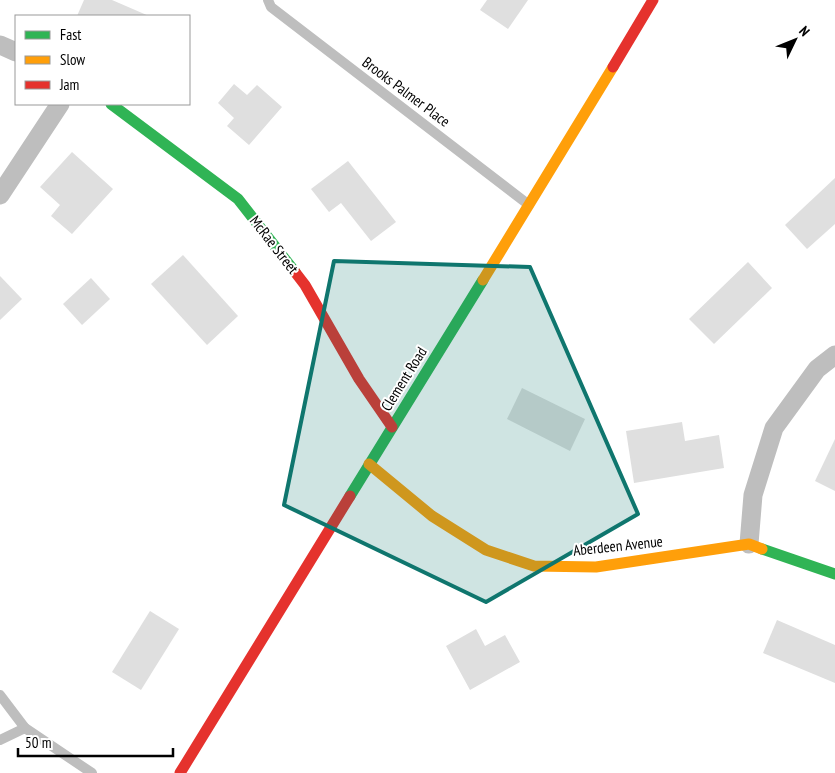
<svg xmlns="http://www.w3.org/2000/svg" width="835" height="773" font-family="'PT Sans Narrow',sans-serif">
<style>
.building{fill:#dfdfdf}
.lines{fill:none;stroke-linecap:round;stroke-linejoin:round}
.lane{stroke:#bebebe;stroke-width:10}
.street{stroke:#bebebe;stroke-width:19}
.fast{stroke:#30b455;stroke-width:11}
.slow{stroke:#ff9f0a;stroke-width:11}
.jam{stroke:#e5322d;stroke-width:11}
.marked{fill:#0f766e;fill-opacity:0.2;stroke:#0f766e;stroke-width:4;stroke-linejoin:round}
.labels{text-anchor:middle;stroke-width:4;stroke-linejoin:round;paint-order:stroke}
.street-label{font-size:15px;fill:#000;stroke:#fff}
</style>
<rect width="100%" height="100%" fill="#fff"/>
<!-- building -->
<g class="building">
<path d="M84,0H112L149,16H77Z"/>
<path d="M487,0H528L508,29L480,10Z"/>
<path d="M234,84L247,95L257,85L282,107L249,145L227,126L234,118L218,103Z"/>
<path d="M72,152L113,189L72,234L51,216L60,205L40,187Z"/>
<path d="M348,161L396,222L371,241L341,203L329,212L311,189Z"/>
<path d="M835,178V224L807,249L785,225Z"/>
<path d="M183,255L238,316L207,345L151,284Z"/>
<path d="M748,262L772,288L714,344L689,319Z"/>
<path d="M0,276L22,299L0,320Z"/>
<path d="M91,278L110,299L82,325L63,304Z"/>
<path d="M522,388L585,419L570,451L507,419Z"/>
<path d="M682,422L685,441L719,435L724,468L634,483L626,431Z"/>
<path d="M835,439V491L815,481Z"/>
<path d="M150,611L179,629L141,690L112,672Z"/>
<path d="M777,620L835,645V683L763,653Z"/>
<path d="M476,629L485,646L505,635L520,662L470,690L446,646Z"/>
</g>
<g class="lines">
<!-- lane -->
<g class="lane">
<path d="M268,0L271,7L529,205"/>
<path d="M0,695L25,728"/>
<path d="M0,740L25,728L92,773"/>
</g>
<!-- street -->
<g class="street">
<path d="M0,45L16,52"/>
<path d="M0,195L60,104"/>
<path d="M749,544L753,495L774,428L817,369L835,355"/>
</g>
<!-- fast -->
<g class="fast">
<path d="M111,104L238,199L295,272"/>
<path d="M350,496L483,280"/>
<path d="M762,549L835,574"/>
</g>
<!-- slow -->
<g class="slow">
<path d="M483,280L613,67"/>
<path d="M369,464L432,516L486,550L534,566L596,567L749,544L762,549"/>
</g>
<!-- jam -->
<g class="jam">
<path d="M613,67L653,0"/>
<path d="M295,272L305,285L359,379L392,427"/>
<path d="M180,773L350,496"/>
</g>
</g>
<!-- marked area -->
<path class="marked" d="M334,261L530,267L638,514L486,602L284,505Z"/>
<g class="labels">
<!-- street labels -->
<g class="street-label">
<text transform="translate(406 92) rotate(37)" y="5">Brooks Palmer Place</text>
<text transform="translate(274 245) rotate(52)" y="5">McRae Street</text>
<text transform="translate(404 379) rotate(-58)" y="5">Clement Road</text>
<text transform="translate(618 546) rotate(-6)" y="5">Aberdeen Avenue</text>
</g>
</g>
<!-- legend -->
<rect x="15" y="15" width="175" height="90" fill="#ffffff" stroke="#999999"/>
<rect x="25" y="31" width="25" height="8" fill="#30b455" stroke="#999999"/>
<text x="60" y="40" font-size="15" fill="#000000">Fast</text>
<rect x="25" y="56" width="25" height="8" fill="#ff9f0a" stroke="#999999"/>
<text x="60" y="65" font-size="15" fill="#000000">Slow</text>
<rect x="25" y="81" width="25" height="8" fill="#e5322d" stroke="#999999"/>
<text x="60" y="90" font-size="15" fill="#000000">Jam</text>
<!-- north arrow -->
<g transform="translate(795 40) rotate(47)" stroke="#ffffff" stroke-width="4" paint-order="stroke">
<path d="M0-4L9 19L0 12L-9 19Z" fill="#000000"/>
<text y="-8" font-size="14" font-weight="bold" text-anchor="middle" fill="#000000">N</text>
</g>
<!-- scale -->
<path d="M18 748v8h155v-8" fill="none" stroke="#000000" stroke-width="2.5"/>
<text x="25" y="748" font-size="15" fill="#000000" stroke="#ffffff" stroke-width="4" paint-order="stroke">50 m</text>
</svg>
